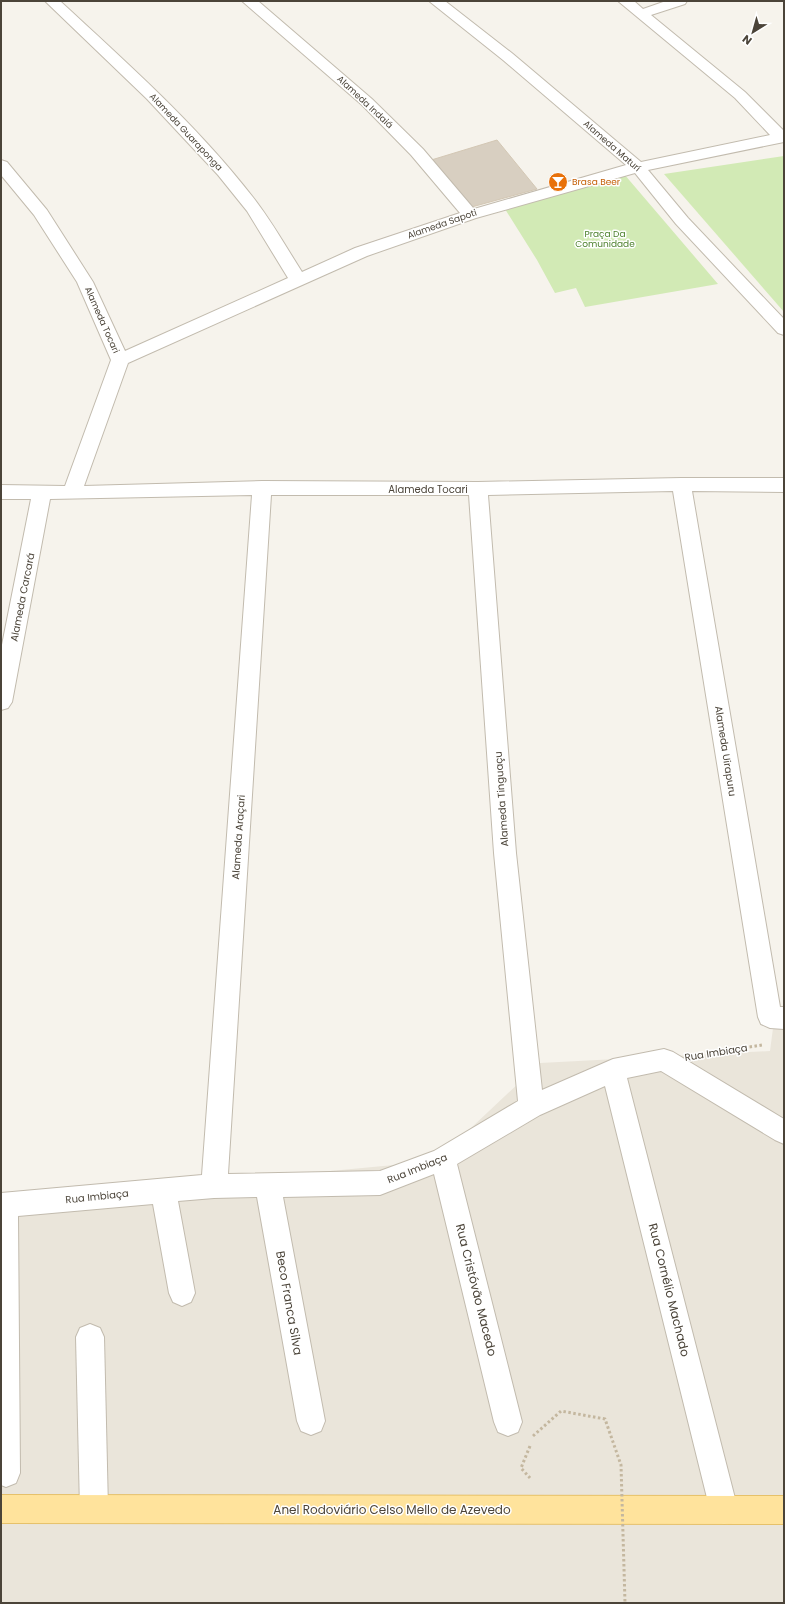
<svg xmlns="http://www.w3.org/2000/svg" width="785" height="1604" font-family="Poppins,sans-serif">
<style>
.residential{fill:#eae5da}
.green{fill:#d2eab5}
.building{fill:#d8cfc1;stroke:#d3c7b4}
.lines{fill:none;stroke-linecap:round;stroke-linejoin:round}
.minor-casing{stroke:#c2bbae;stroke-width:2}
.major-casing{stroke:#e6c16a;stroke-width:2}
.path{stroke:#c4b79f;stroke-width:3;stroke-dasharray:2.5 2.5;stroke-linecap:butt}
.minor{fill:#fff;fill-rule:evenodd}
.major{fill:#ffe39c;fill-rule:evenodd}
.path-bridge{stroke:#c4b79f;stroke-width:3;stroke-dasharray:2.5 2.5;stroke-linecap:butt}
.labels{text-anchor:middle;stroke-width:3;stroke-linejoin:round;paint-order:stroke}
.far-street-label{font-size:9px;fill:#4b4439;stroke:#fff}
.far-food-label{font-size:9px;fill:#c56008;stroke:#fff;text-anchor:start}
.far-park-label{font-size:9px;fill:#4a7f2a;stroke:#fff}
.street-label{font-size:10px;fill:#4b4439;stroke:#fff}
.near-street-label{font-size:12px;fill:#4b4439;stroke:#fff}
</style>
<rect width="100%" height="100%" fill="#f6f3ec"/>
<!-- residential -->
<path class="residential" d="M775,1013H784V1603H1V1276L12,1201L436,1161L540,1063L770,1051Z"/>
<!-- green -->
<g class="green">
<path d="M784,156V312L664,174Z"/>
<path d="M624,174L718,284L585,307L576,288L555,293L537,260L505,209Z"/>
</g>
<!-- building -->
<path class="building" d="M497,140L537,189L468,208L428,161Z"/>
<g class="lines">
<!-- minor casing -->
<g class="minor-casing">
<g id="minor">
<path d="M45,1H60C127,63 196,124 252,196C271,220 286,247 302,272L355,248L460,213L411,155L362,105L242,1H258L372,99L423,149L474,209L626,165L503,60L429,1H445L513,54L641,162L770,135L735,98L618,1H634L643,9L666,1H687L685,4L651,15L745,92L784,131V142L648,170L688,218L784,319V335L778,333L676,224L635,173L476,218L367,256L128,363L84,486L262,481L478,482L681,478H784V492L692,491L780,1007H784V1029L770,1028L761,1024L758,1017L673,491L488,495L516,853L542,1090L613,1059L664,1049L673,1052L784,1119V1144L775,1140L661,1071L627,1078L738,1510L734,1520L724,1524L714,1520L710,1510L605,1086L540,1115L457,1164L522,1422L518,1432L508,1436L498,1432L494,1422L434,1174L380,1195L283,1197L325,1421L321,1431L311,1435L301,1431L297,1421L257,1197L214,1198L178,1201L195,1293L191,1302L182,1306L173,1302L169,1293L153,1204L18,1216L20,1473L16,1483L6,1487L1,1485V1193L202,1175L252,495L50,499L12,702L8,708L1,710V650L31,499H1V485L65,486L111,360L77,282L34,215L1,175V160L7,162L47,210L93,282L125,351L288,278L247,211L218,175L147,99ZM271,495H469L494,853L518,1101L434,1151L380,1171L228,1174Z"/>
<path d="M90,1324L100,1328L104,1337L108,1509L104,1519L94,1523L84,1519L80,1509L76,1337L80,1328Z"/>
</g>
</g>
<!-- major casing -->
<g class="major-casing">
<path id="major" d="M1,1495L784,1496V1524L1,1523Z"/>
</g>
<!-- path -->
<g class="path">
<path d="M710,1053L762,1045"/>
<path d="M530,1446L521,1468L530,1478"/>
</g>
<!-- minor -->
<use href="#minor" class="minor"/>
<!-- major -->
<use href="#major" class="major"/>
<!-- path-bridge -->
<path class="path-bridge" d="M533,1436L561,1411L605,1419L621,1465L625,1603"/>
</g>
<!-- icons -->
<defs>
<g id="bar-disc" transform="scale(1)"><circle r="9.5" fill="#e8710a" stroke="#fff"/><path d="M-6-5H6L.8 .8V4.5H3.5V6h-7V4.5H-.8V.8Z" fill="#fff"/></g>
</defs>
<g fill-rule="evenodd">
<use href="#bar-disc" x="558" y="182"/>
</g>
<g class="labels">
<!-- far-street labels -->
<g class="far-street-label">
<text transform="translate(365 102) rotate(43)" y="3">Alameda Indaiá</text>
<text transform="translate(186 132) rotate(47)" y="3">Alameda Guaraponga</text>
<text transform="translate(612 146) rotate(41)" y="3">Alameda Maturí</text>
<text transform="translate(442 224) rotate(-19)" y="3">Alameda Sapoti</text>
<text transform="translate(102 320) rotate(66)" y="3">Alameda Tocari</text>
</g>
<!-- far-food labels -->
<g class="far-food-label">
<text x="572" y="185">Brasa Beer</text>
</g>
<!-- far-park labels -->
<g class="far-park-label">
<text x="605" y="237">Praça Da<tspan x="605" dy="10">Comunidade</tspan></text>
</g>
<!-- street labels -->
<g class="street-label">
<text x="428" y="493">Alameda Tocari</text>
<text transform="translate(22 597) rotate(-79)" y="4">Alameda Carcará</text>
<text transform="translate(726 751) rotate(81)" y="4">Alameda Uirapuru</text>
<text transform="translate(501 799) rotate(-94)" y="4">Alameda Tinguaçu</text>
<text transform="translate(238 837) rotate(-86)" y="4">Alameda Araçari</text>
<text transform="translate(716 1052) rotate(-9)" y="4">Rua Imbiaça</text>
<text transform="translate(417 1168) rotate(-22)" y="4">Rua Imbiaça</text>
<text transform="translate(97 1196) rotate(-6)" y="4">Rua Imbiaça</text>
</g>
<!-- near-street labels -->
<g class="near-street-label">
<text transform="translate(476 1290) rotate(76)" y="4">Rua Cristóvão Macedo</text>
<text transform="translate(669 1290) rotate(76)" y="4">Rua Cornélio Machado</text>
<text transform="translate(289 1303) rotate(80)" y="4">Beco Franca Silva</text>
<text x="392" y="1514">Anel Rodoviário Celso Mello de Azevedo</text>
</g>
</g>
<!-- border -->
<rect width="785" height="1604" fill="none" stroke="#4b4439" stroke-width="4"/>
<!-- north arrow -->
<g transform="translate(753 32) rotate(217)" stroke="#ffffff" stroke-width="3" paint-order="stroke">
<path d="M0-3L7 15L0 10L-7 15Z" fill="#4b4439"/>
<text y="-6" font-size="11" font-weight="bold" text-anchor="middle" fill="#4b4439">N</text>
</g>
</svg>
